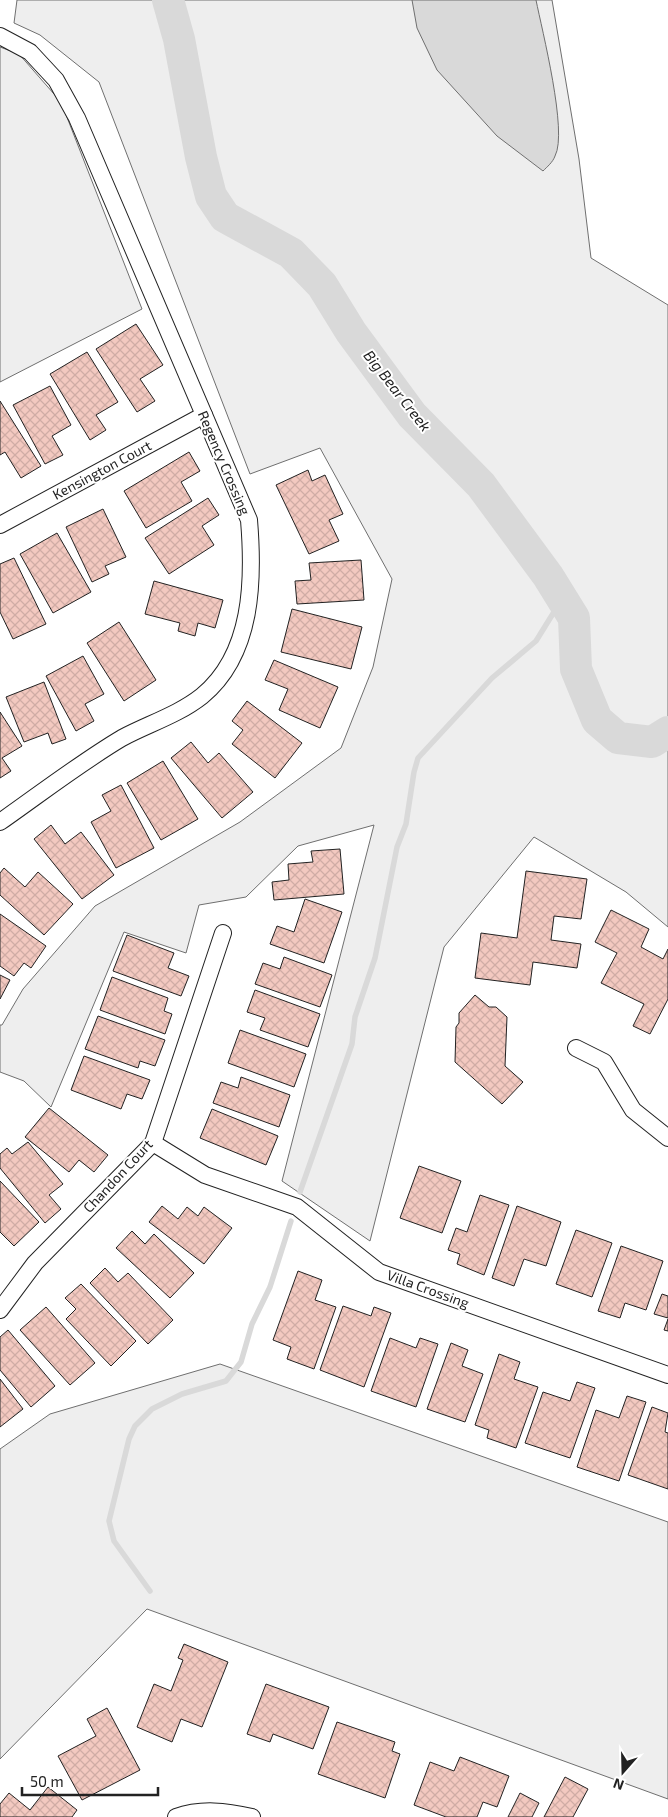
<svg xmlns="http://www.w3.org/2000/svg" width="668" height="1817" font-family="'Exo 2',sans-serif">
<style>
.green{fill:#eee;stroke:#6f6f6f}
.water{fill:#d9d9d9;stroke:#6f6f6f}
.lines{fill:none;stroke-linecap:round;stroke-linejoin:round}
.stream{stroke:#d9d9d9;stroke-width:5.5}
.river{stroke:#d9d9d9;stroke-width:32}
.building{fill:url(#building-cross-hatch);stroke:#222}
.minor-casing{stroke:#222;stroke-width:18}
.minor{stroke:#fff;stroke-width:16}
.labels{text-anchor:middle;stroke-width:4;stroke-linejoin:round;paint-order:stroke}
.street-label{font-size:14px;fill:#222;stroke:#fff}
.water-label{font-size:15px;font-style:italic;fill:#222;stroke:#fff}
</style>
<defs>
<pattern id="building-cross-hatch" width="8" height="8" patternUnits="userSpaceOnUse" patternTransform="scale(1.25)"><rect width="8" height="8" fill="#f3c9c0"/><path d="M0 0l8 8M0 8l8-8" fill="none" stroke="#d0aca5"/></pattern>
</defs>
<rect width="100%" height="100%" fill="#fff"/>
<!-- green -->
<g class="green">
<path d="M17,0H552L579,159L591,258L668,305V927L626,892L534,837L444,947L370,1241L282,1181L374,825L298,846L246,897L199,905L186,953L124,932L51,1107L24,1081L0,1072V1025H2L23,989L95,906L240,822L341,748L373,667L392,579L320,448L250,474L99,82L40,35L14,23Z"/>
<path d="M0,47L19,54L61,102L142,309L0,382Z"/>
<path d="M220,1364L668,1522V1799L147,1609L0,1759V1449L50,1414Z"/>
</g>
<!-- water -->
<path class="water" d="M412,0H536C542,30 568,132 555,156C553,162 547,167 543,171L497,136L437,70L417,28Z"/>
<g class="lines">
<!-- stream -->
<g class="stream">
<path d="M300,1192L352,1044L355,1017L375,958L397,847L406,824L414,772L418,758L492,678L536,641L562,599"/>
<path d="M150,1591L114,1541L109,1521L129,1439L135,1426L152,1409L182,1394L226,1381L241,1362L252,1324L270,1287L291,1221"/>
</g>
<!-- river -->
<path class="river" d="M168,0L179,39L201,157L211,196L225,217L291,253L322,285L351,332L412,415L481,485L548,576L574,618L576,669L597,720L618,738L652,742L668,732"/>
</g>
<!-- building -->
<g class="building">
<path d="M136,324L163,365L140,379L155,401L137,412L96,349Z"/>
<path d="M87,352L118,402L96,415L106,430L90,440L50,374Z"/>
<path d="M50,386L71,425L52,436L63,455L45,464L13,405Z"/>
<path d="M0,401L41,466L21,478L5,452L0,455Z"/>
<path d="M189,452L200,471L181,482L192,501L146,528L124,491Z"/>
<path d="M308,470L312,481L325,475L343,514L329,520L339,541L309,554L276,485Z"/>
<path d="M208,498L219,515L202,526L214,545L169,574L145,538Z"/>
<path d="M103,509L126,557L105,566L109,574L92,582L66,527Z"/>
<path d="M57,533L91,592L53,613L20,554Z"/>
<path d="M14,558L46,624L13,639L0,612V564Z"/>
<path d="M361,560L364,600L297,604L295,581L311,580L309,563Z"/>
<path d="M154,581L223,600L215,628L198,623L195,636L178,631L180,623L145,614Z"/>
<path d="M292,609L362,627L351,669L281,652Z"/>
<path d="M119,622L156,680L124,701L87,643Z"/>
<path d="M83,656L104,694L85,704L94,721L76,731L46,676Z"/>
<path d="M274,660L338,687L320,728L279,710L288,689L265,680Z"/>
<path d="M44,682L66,739L52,744L48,733L24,742L6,697Z"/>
<path d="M247,701L302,743L275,778L232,744L243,730L232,721Z"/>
<path d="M0,712L22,746L2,758L11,771L0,778Z"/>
<path d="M191,742L208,763L219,753L253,792L222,818L171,758Z"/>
<path d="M163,761L198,819L161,840L127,783Z"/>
<path d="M121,785L154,848L116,868L91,822L111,811L102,795Z"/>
<path d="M51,825L65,844L81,832L114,875L82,899L34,839Z"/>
<path d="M340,849L344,894L274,900L272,882L289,880L288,864L313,862L311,851Z"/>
<path d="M4,868L25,887L38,872L73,904L44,935L0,895V873Z"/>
<path d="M526,871L587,879L581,919L554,916L551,940L581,944L577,968L533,962L530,985L475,978L481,933L517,938Z"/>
<path d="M305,899L342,912L324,963L270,944L277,926L294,932Z"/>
<path d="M611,910L649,929L641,947L663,959L668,949V999L650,1034L633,1026L644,1004L601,983L617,953L595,942Z"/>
<path d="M0,914L46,946L31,968L24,963L14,976L0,966Z"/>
<path d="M127,935L174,953L168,968L189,976L181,996L113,971Z"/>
<path d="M284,957L332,975L320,1007L255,984L263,963L280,969Z"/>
<path d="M0,975L10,980L0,999Z"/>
<path d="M112,977L168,998L164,1011L172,1014L165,1034L100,1010Z"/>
<path d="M255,990L320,1014L308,1047L260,1030L265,1018L247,1012Z"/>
<path d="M475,995L489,1007H496L507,1017L505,1066L523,1082L502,1104L455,1062L456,1027L459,1023V1013Z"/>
<path d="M98,1016L165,1040L155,1066L140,1061L138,1068L85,1049Z"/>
<path d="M240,1030L306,1054L294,1087L228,1063Z"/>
<path d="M84,1056L150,1080L142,1099L127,1094L121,1109L71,1090Z"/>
<path d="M241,1077L290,1095L279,1127L213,1103L221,1082L238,1088Z"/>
<path d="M49,1108L108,1155L94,1172L79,1160L69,1172L25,1137Z"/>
<path d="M212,1109L278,1136L266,1165L200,1138Z"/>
<path d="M28,1142L63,1184L49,1195L61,1209L45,1223L0,1168V1154L7,1148L12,1154Z"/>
<path d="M419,1166L461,1181L442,1233L400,1218Z"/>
<path d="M0,1181L39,1222L14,1246L0,1232Z"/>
<path d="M480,1195L509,1205L484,1275L457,1264L460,1254L448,1250L456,1228L467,1232Z"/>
<path d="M162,1206L178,1219L187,1207L198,1216L204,1207L232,1228L204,1264L149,1222Z"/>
<path d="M517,1206L561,1222L546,1266L524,1259L514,1286L492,1278Z"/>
<path d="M576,1230L612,1243L592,1297L556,1284Z"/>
<path d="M132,1231L145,1244L154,1234L194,1273L170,1298L116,1248Z"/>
<path d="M621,1246L663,1261L646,1310L625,1303L620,1318L598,1311Z"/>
<path d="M105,1268L118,1282L128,1273L173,1320L148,1344L90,1283Z"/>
<path d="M298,1271L322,1280L315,1300L336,1307L314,1369L287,1359L291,1347L273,1340Z"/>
<path d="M81,1284L136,1341L111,1366L66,1319L76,1309L65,1298Z"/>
<path d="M662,1294L668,1296V1318L654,1314Z"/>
<path d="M343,1306L371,1316L374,1307L391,1313L364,1387L320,1370Z"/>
<path d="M46,1307L95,1363L70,1385L20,1330Z"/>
<path d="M668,1319V1331L664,1330Z"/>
<path d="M8,1330L55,1386L31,1407L0,1370V1337Z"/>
<path d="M390,1338L416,1348L420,1338L438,1344L416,1407L371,1391Z"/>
<path d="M451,1343L468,1350L462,1366L483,1374L465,1422L427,1409Z"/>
<path d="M499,1354L520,1362L514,1379L538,1387L516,1448L487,1438L489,1430L475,1425Z"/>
<path d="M0,1379L23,1409L0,1427Z"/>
<path d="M577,1382L595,1388L570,1458L525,1443L543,1392L570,1401Z"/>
<path d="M627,1396L646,1402L619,1481L577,1467L596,1410L619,1418Z"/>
<path d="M652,1407L668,1413L665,1432L668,1433V1489L628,1475Z"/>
<path d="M184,1644L228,1662L202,1727L181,1719L172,1742L137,1727L154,1684L171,1691L183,1660L178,1658Z"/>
<path d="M266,1684L329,1707L313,1749L273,1734L270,1742L247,1734Z"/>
<path d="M107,1708L140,1770L82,1800L58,1756L96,1736L87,1719Z"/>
<path d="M337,1722L395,1742L392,1751L400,1754L385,1798L318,1774Z"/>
<path d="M460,1757L509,1776L497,1807L483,1802L477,1817H446L414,1805L430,1762L454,1771Z"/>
<path d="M565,1777L588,1789L573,1817H544Z"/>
<path d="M48,1787L77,1810L72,1817H0V1804L9,1793L30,1810Z"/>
<path d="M520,1793L539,1803L532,1817H508Z"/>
</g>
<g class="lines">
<!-- minor casing -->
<g class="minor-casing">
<g id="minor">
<path d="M0,36L30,52L56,80L77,118L249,520C254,580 253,654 202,696C178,715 148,724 122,738C80,763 40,794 0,822"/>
<path d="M0,525L204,415"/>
<path d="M576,1048L604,1062L633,1110L668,1138"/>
<path d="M153,1143L205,1175L297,1207L379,1272L668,1375"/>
<path d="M0,1310L35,1263L153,1143L223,933"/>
<path d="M176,1817C201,1808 226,1811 252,1817"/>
</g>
</g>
<!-- minor -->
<use href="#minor" class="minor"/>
</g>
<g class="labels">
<!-- street labels -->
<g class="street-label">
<text transform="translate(224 463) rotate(67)" y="5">Regency Crossing</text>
<text transform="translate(102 470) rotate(-28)" y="5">Kensington Court</text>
<text transform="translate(118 1176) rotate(-47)" y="5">Chandon Court</text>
<text transform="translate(428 1289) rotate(20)" y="5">Villa Crossing</text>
</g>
<!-- water labels -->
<g class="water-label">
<text transform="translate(397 391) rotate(52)" y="5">Big Bear Creek</text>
</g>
</g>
<!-- north arrow -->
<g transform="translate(623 1772) rotate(200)" stroke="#ffffff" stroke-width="4" paint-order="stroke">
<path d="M0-4L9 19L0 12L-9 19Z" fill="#222222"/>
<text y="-8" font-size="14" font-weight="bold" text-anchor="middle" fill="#222222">N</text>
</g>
<!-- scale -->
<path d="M22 1787v8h136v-8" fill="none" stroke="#222222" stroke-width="2.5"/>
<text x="30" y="1787" font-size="15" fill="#222222" stroke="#ffffff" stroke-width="4" paint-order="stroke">50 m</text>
</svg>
